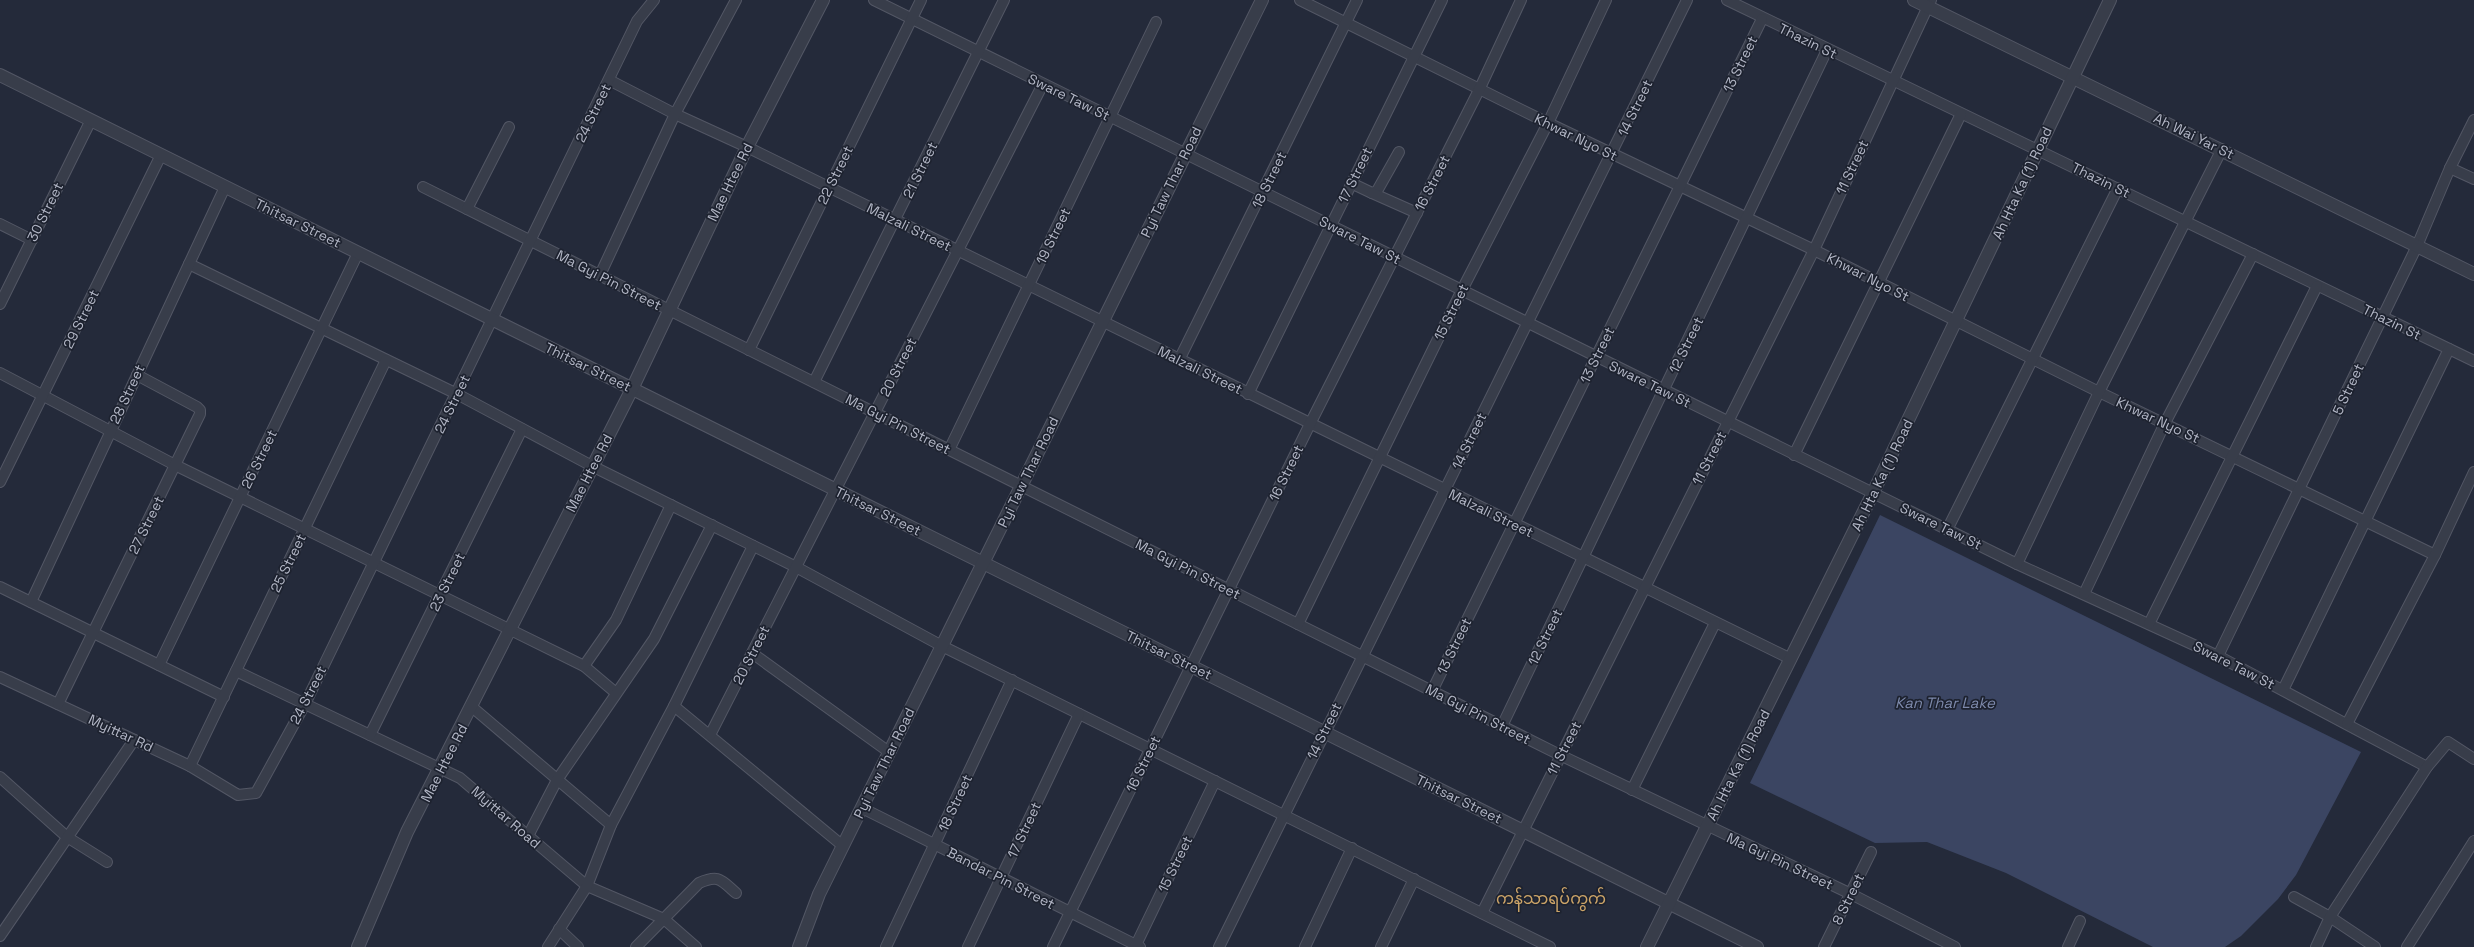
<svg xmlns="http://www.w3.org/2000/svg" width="2474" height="947" font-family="'Space Grotesk','Noto Sans Myanmar',sans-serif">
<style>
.water{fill:#3b4562}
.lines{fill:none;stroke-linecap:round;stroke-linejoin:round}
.minor-casing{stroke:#535765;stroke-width:12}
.tertiary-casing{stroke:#535765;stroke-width:14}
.minor{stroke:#383d4a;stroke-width:10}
.tertiary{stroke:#383d4a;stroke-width:12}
.labels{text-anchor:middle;stroke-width:3.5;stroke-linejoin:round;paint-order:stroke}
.street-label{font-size:14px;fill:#b3b7c6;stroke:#1d222f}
.water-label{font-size:15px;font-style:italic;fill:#7d89ab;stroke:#1d222f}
.quarter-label{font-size:16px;fill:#cca468;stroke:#1d222f}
</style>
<rect width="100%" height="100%" fill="#242a3a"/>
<!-- water -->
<path class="water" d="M1880,515L2361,752L2296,875L2278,899L2241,936L2225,947H2153L2006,873L1927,842L1875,843L1750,783Z"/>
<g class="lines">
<!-- minor casing -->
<g class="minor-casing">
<g id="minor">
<path d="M874,0L2017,564L2218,656L2427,767"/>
<path d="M1300,0L1548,123L1814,250L2099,392L2435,555"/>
<path d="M1727,0L2474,361"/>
<path d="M609,80L675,114L747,147L1791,659"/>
<path d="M2450,168L2474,179"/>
<path d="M1351,183L1372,193L1377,191L1399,152"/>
<path d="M423,187L1560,755L1851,894L1955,947"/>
<path d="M1372,193L1417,213"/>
<path d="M467,209L509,127"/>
<path d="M0,224L32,240"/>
<path d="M189,264L457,394L592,466L796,567L942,646L1550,947"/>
<path d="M600,275L675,114L736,0"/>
<path d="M0,304L91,120"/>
<path d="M749,350L921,0"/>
<path d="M1179,360L1357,0"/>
<path d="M0,373L175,465L584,666L616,693"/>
<path d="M814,382L1004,0"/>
<path d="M1248,394L1442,0"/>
<path d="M949,450L1156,22"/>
<path d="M1794,455L1961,114"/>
<path d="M0,482L161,155"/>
<path d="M1948,528L2118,188"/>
<path d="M2017,564L2099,392L2222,149"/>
<path d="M0,587L224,697"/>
<path d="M2084,594L2165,423L2253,254"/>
<path d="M31,602L225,187"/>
<path d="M1298,624L1462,290L1548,123L1606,0"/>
<path d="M2149,624L2317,286"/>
<path d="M752,653L889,752"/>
<path d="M2218,656L2417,246L2450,168L2474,120"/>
<path d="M159,665L358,253"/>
<path d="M584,666L616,620L671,505"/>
<path d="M236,671L460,778L587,886L664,919L696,947"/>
<path d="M0,677L190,766L238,795L256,793L305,704L637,21L654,0"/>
<path d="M2283,690L2449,349"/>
<path d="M1432,691L1762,19"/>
<path d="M58,704L200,414V410L197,407L137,375"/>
<path d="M674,706L843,846"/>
<path d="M472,707L611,825"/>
<path d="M2347,724L2435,555L2474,472"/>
<path d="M1502,726L1827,50"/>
<path d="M370,735L522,429"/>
<path d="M710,735L1043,84"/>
<path d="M190,766L386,360"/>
<path d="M0,777L67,837L107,862"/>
<path d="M1632,790L1715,623"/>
<path d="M862,808L1140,947"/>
<path d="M528,836L557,780L654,639L712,525"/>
<path d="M2294,897L2330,917L2375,947"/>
<path d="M1482,913L1814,250L1931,0"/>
<path d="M559,929L578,947"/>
<path d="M0,936L134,740"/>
<path d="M548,947L587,886L611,825L674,706L753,546"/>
<path d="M636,947L699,883C719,874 721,880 736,893"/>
<path d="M886,947L1012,680"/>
<path d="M968,947L1079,714"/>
<path d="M1053,947L1310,424L1480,88L1521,0"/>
<path d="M1135,947L1215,781"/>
<path d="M1219,947L1687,0"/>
<path d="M1305,947L1352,848"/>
<path d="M1381,947L1414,879"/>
<path d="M1824,947L1871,852"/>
<path d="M2068,947L2080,921"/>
<path d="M2316,947L2330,917L2427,767L2448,742L2474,759"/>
<path d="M2407,947L2474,841"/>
</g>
</g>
<!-- tertiary casing -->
<g class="tertiary-casing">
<g id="tertiary">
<path d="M1914,0L2474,274"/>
<path d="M0,75L1757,947"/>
<path d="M358,947L407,832L632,389L747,147L823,0"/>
<path d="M799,947L819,894L1262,0"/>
<path d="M1647,947L1873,493L2110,0"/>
</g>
</g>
<!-- minor -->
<use href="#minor" class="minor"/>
<!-- tertiary -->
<use href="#tertiary" class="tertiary"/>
</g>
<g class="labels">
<!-- street labels -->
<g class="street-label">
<text transform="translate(1808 41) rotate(26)" y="5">Thazin St</text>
<text transform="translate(1740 64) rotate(-64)" y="5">13 Street</text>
<text transform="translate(1069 97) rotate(26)" y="5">Sware Taw St</text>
<text transform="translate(1635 108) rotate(-64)" y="5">14 Street</text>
<text transform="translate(593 113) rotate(-64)" y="5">24 Street</text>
<text transform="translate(2194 136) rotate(26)" y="5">Ah Wai Yar St</text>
<text transform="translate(1576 137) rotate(26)" y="5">Khwar Nyo St</text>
<text transform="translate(1852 167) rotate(-65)" y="5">11 Street</text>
<text transform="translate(920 170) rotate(-64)" y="5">21 Street</text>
<text transform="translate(835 175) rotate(-64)" y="5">22 Street</text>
<text transform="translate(1355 175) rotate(-64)" y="5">17 Street</text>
<text transform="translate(1269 180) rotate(-64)" y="5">18 Street</text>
<text transform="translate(2101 180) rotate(26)" y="5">Thazin St</text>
<text transform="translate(730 182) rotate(-64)" y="5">Mae Htee Rd</text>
<text transform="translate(1171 182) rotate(-64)" y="5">Pyi Taw Thar Road</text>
<text transform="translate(1432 183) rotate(-63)" y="5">16 Street</text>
<text transform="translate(2022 183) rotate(-65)" y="5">Ah Hta Ka (1) Road</text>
<text transform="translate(45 212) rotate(-64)" y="5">30 Street</text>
<text transform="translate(298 223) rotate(26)" y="5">Thitsar Street</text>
<text transform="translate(909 227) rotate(26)" y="5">Malzali Street</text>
<text transform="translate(1053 236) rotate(-64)" y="5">19 Street</text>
<text transform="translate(1360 240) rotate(27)" y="5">Sware Taw St</text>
<text transform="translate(1868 277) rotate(27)" y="5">Khwar Nyo St</text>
<text transform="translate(609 280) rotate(27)" y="5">Ma Gyi Pin Street</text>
<text transform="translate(1451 312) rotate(-64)" y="5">15 Street</text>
<text transform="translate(81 319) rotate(-64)" y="5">29 Street</text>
<text transform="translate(2392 322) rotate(26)" y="5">Thazin St</text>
<text transform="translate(1686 345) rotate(-64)" y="5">12 Street</text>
<text transform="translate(1597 355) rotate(-64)" y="5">13 Street</text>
<text transform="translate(588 367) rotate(26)" y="5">Thitsar Street</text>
<text transform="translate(898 367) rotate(-63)" y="5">20 Street</text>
<text transform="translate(1200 370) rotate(26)" y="5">Malzali Street</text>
<text transform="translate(1650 384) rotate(26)" y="5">Sware Taw St</text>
<text transform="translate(2348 389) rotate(-65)" y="5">5 Street</text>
<text transform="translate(127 394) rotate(-65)" y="5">28 Street</text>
<text transform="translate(452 404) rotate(-64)" y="5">24 Street</text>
<text transform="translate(2158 420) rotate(25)" y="5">Khwar Nyo St</text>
<text transform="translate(898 424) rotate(27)" y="5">Ma Gyi Pin Street</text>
<text transform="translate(1469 441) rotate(-64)" y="5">14 Street</text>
<text transform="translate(1709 458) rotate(-63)" y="5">11 Street</text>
<text transform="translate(259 459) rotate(-64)" y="5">26 Street</text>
<text transform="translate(1028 472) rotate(-64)" y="5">Pyi Taw Thar Road</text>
<text transform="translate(589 473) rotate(-63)" y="5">Mae Htee Rd</text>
<text transform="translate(1286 473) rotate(-64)" y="5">16 Street</text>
<text transform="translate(1882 475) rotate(-64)" y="5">Ah Hta Ka (1) Road</text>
<text transform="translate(878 511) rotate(26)" y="5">Thitsar Street</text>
<text transform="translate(1491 513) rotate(26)" y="5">Malzali Street</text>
<text transform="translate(146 525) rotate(-64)" y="5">27 Street</text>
<text transform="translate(1941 526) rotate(26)" y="5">Sware Taw St</text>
<text transform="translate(288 563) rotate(-64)" y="5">25 Street</text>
<text transform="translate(1188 569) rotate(27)" y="5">Ma Gyi Pin Street</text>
<text transform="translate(447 582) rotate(-64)" y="5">23 Street</text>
<text transform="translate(1545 637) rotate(-64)" y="5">12 Street</text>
<text transform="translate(1454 646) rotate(-64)" y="5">13 Street</text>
<text transform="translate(751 655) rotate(-63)" y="5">20 Street</text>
<text transform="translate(1169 655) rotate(26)" y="5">Thitsar Street</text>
<text transform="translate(2234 665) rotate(27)" y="5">Sware Taw St</text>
<text transform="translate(308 695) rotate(-63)" y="5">24 Street</text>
<text transform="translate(1478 714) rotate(27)" y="5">Ma Gyi Pin Street</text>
<text transform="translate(1324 731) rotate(-64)" y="5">14 Street</text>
<text transform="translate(121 733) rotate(25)" y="5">Myittar Rd</text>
<text transform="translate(1564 748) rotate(-63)" y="5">11 Street</text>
<text transform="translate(444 763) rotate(-63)" y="5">Mae Htee Rd</text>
<text transform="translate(884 763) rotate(-64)" y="5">Pyi Taw Thar Road</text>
<text transform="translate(1143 764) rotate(-64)" y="5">16 Street</text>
<text transform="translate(1738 765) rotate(-63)" y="5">Ah Hta Ka (1) Road</text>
<text transform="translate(1459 799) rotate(26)" y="5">Thitsar Street</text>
<text transform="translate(955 803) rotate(-65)" y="5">18 Street</text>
<text transform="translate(506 817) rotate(41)" y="5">Myittar Road</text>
<text transform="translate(1024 830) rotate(-65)" y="5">17 Street</text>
<text transform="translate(1780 861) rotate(25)" y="5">Ma Gyi Pin Street</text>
<text transform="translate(1175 864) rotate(-64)" y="5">15 Street</text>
<text transform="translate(1001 878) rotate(27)" y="5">Bandar Pin Street</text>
<text transform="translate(1848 899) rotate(-64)" y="5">8 Street</text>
</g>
<!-- water labels -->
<g class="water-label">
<text x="1945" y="708">Kan Thar Lake</text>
</g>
<!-- quarter labels -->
<g class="quarter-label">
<text x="1551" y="904">ကန်သာရပ်ကွက်</text>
</g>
</g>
</svg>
